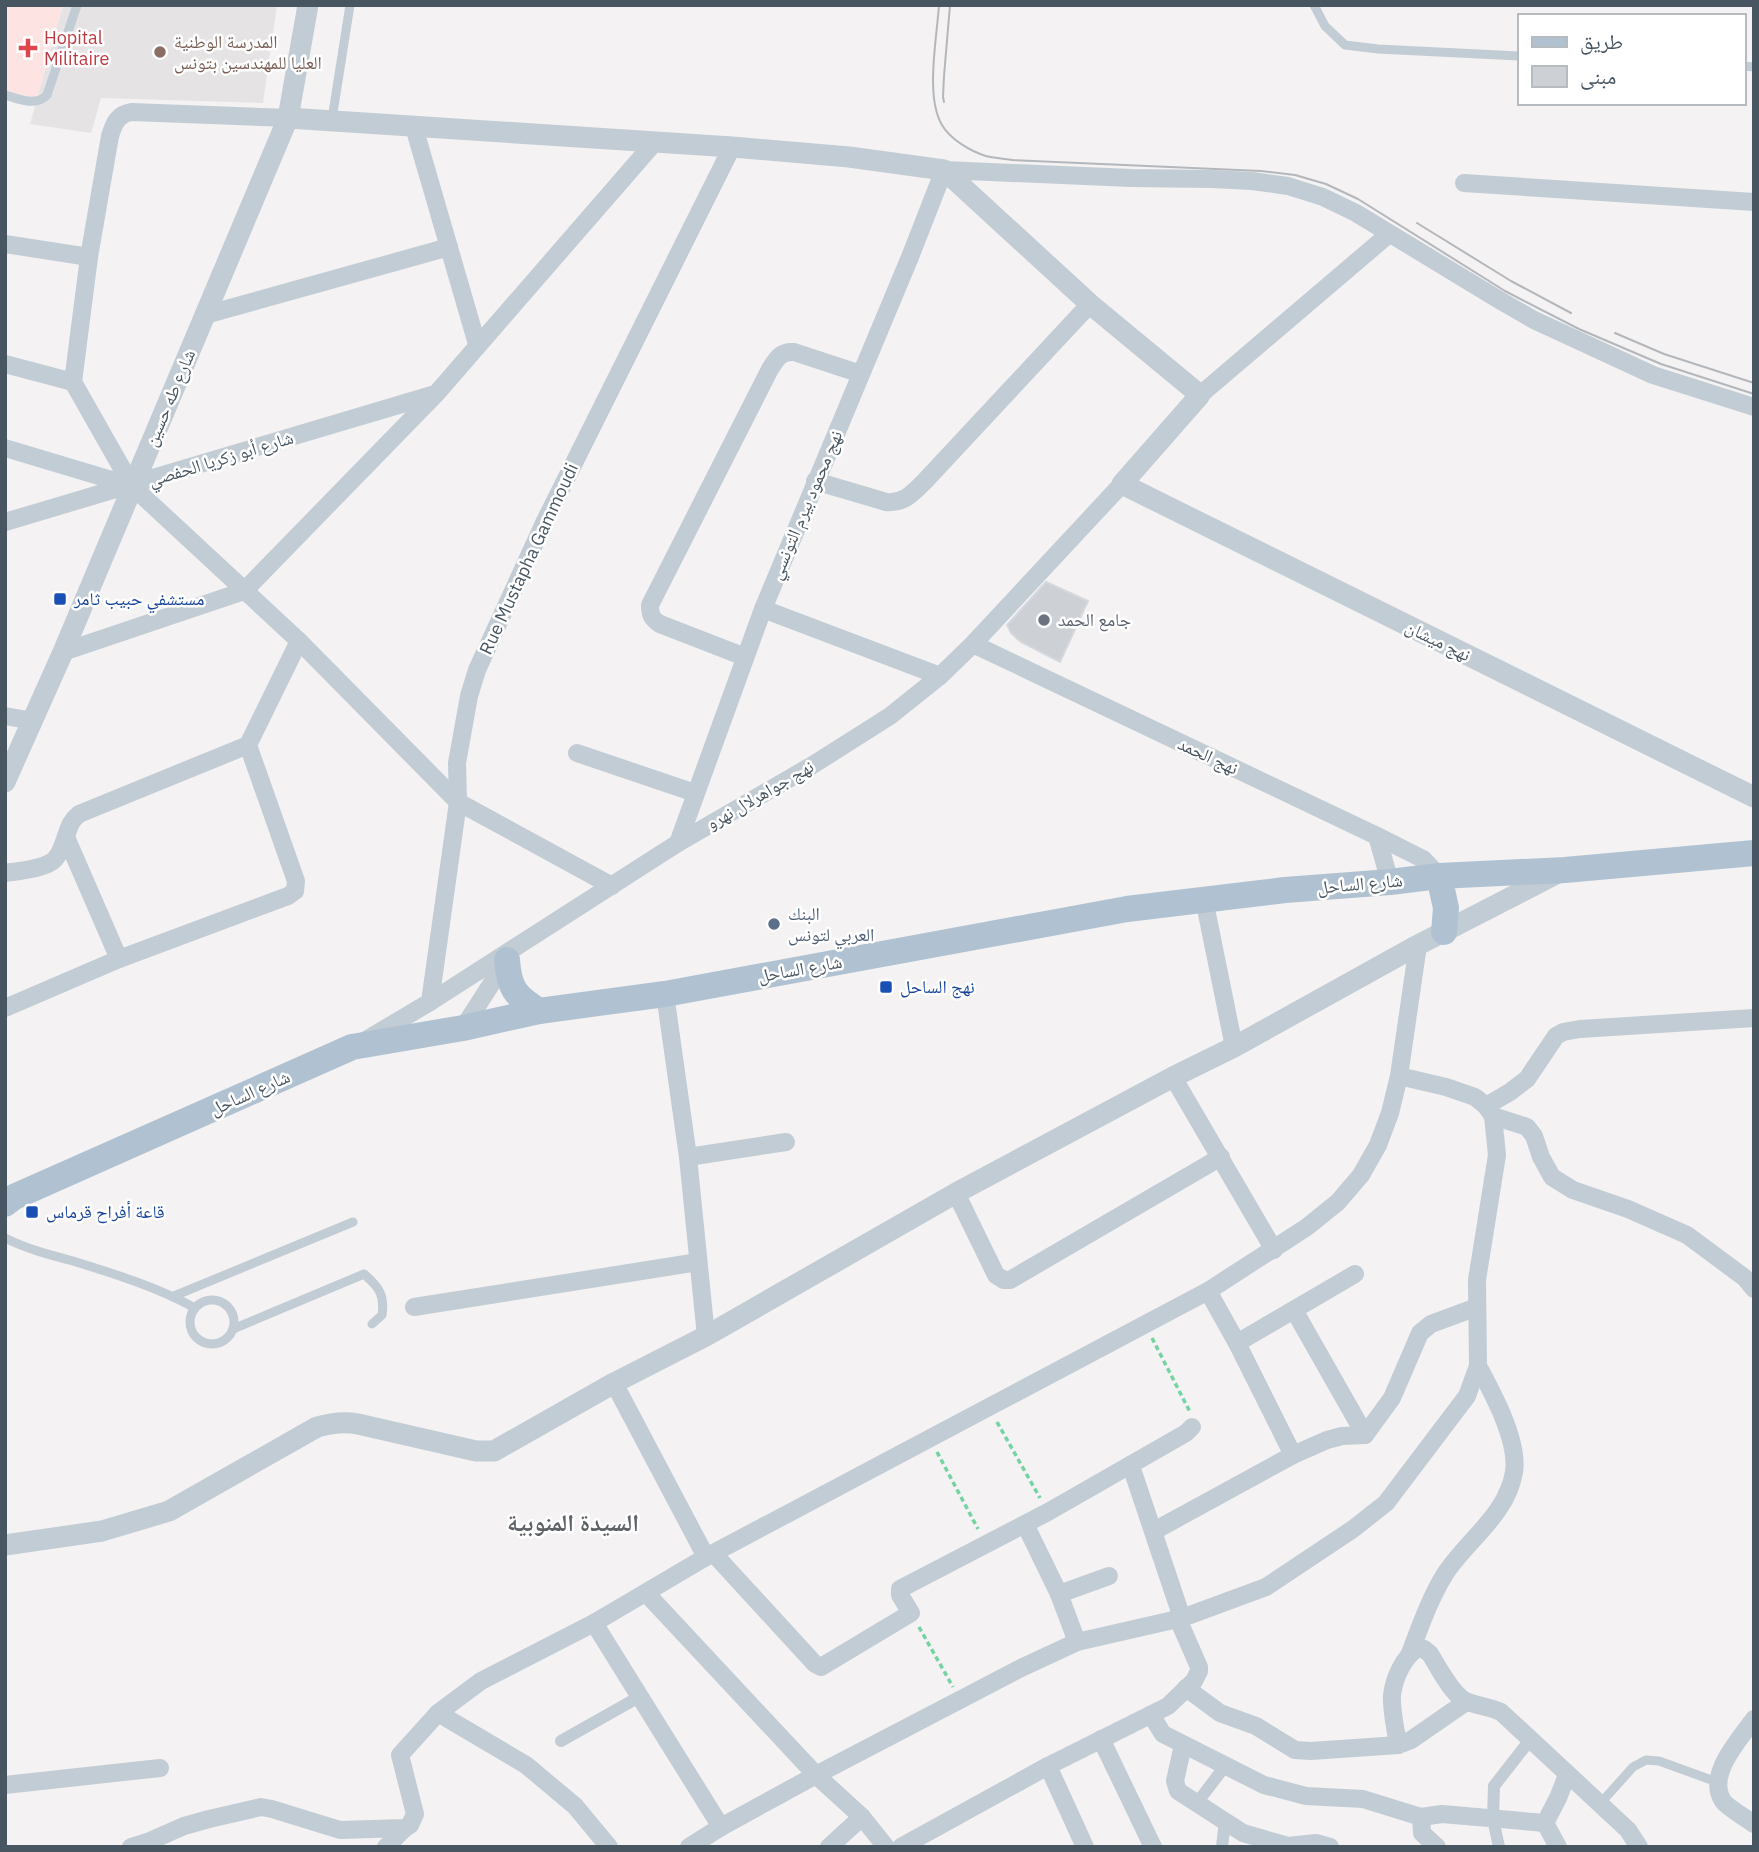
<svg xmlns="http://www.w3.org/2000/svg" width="1759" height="1852" font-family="'IBM Plex Sans','Noto Naskh Arabic',sans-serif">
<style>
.education{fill:#e5e3e4}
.medical{fill:#fde4e3}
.building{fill:#cdd1d6;stroke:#d5d8dd;stroke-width:2}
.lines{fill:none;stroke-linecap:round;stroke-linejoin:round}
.path{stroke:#73d4a2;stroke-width:3.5;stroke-dasharray:5 3.5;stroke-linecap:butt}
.service{stroke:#c2ccd4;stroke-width:9}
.pedestrian{stroke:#c2ccd4;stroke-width:12}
.minor{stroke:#c2ccd4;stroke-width:18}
.tertiary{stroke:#c2ccd4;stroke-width:21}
.primary{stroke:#b0c2d2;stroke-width:26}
.tram{stroke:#b3b7bc;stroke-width:2}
.health-dot{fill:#e0444e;stroke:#fff;stroke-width:2.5}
.education-dot{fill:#8d6e63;stroke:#fff;stroke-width:2.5}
.transit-dot{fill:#1a4fb4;stroke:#fff;stroke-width:2.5}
.worship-dot{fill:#6b7280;stroke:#fff;stroke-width:2.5}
.service-dot{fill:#5c6f8a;stroke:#fff;stroke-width:2.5}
.labels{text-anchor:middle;stroke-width:5;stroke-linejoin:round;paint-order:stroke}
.health-label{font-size:18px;fill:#be3a42;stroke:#fff;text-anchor:start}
.education-label{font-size:18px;fill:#785e54;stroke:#fff;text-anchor:start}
.street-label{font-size:18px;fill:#485661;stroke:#fff}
.transit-label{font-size:18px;fill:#164399;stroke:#fff;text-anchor:start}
.worship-label{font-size:18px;fill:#5b616d;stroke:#fff;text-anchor:start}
.service-label{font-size:18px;fill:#4e5e75;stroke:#fff;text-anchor:start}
.district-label{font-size:24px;font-weight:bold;fill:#5d6267;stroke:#fff}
</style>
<rect width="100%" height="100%" fill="#f4f2f2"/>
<!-- education -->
<path class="education" d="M63,5H277L263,103L101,98L91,133L30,124Z"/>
<!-- medical -->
<path class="medical" d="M5,5H63L37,99L5,91Z"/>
<!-- building -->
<path class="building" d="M1046,582L1088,601L1060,662L1021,642L1011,633L1007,625Z"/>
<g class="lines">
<!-- path -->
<g class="path">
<path d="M1152,1338L1190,1412"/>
<path d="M997,1422L1040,1498"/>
<path d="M937,1452L978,1529"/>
<path d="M919,1627L953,1687"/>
</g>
<!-- service -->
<g class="service">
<path d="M1314,5L1325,26L1345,45L1378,49L1519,56"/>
<path d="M1743,66L1754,67"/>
<path d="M5,95C19,99 36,107 47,95L77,5"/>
<path d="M332,119L350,5"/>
<path d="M5,1238C27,1249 50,1255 73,1261C115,1274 157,1287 195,1308"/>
<path d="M174,1296L353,1222"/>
<circle cx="212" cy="1322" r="22"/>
<path d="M233,1329L364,1274C379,1287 385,1295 382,1315L372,1324"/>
<path d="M1599,1805L1633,1767L1646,1760L1659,1761L1717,1782"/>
</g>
<!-- pedestrian -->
<g class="pedestrian">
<path d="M561,1741L639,1697"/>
<path d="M1197,1803L1225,1766"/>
<path d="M1222,1847L1225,1821"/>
<path d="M1499,1847L1493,1819L1494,1786L1530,1740"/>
</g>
<!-- minor -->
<g class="minor">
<path d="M288,118L132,112C118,114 114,123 110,136L89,257L73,382L132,486L299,641L458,802L612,886"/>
<path d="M414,127L477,344"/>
<path d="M1464,183L1754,202"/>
<path d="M5,244L89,257"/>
<path d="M205,315L449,247"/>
<path d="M5,364L73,382"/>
<path d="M1200,395L1389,234"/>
<path d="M5,448L132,486"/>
<path d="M815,481L886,502C903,504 912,494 924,482L1090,304"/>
<path d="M5,522L432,395"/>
<path d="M763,609L940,676"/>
<path d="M973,644L1377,836L1423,859L1439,876"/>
<path d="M63,652L244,591L436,394L654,143"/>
<path d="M745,657L660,624C652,619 650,615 650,605L770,369C777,358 781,351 794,352L861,374"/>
<path d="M5,716L33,721"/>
<path d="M577,753L695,793"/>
<path d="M1377,836L1390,882"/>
<path d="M66,837L119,959"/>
<path d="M678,843L763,609L910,257L944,170L1131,178L1212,179L1252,181L1288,186L1323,197L1356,213L1501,301L1534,320L1653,375L1754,407"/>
<path d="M5,873C18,871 46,869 55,859C60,854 63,845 65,839C69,828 70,821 79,814L248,745"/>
<path d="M1204,899L1234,1047"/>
<path d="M665,994L688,1157L706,1336"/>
<path d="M430,1002L458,802L457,763L469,696L477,670L544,523L732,147"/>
<path d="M5,1008L119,959L288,896L295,891L296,881L248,745L299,641"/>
<path d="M463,1028L508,958"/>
<path d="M366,1040L430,1002L678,843L811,766L890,716L940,676L973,644L1122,484"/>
<path d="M1173,1077L1274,1250"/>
<path d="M1486,1106L1510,1092L1527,1079L1556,1036L1563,1032L1580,1029L1754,1018"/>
<path d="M1493,1116L1527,1127L1534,1136L1541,1157L1552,1177L1573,1190L1628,1209L1687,1235L1745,1278L1754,1289"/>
<path d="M688,1157L786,1142"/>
<path d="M956,1193L996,1275L1004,1280H1010L1221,1157"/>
<path d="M1208,1291L1237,1343L1293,1455"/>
<path d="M414,1307L698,1262"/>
<path d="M1294,1310L1365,1435"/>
<path d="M1237,1343L1355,1274"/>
<path d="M614,1383L706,1557"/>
<path d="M1131,1466L1182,1618"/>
<path d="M1025,1524L1059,1594L1077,1642"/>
<path d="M1154,1531L1293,1455L1327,1440L1342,1436L1365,1435L1392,1398L1420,1333L1431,1324L1477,1307"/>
<path d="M714,1554L815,1664L821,1667L911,1613L900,1595V1589L1048,1512L1186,1433L1192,1427"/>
<path d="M646,1593L816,1775L862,1817L886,1847"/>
<path d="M1059,1594L1109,1576"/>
<path d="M594,1623L721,1827"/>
<path d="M1410,1653C1420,1627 1430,1598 1445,1574C1467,1540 1507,1515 1514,1472C1519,1441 1492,1392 1478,1366"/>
<path d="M1186,1688L1220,1713L1256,1726L1295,1750L1311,1751L1398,1745L1411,1740L1466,1702"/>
<path d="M438,1713L526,1765L575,1806L609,1847"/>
<path d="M1151,1715L1163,1734L1264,1785L1306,1796L1363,1799L1421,1817L1442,1814L1545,1823L1558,1798L1567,1775"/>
<path d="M1754,1719C1739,1740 1706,1775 1723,1801C1728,1808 1746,1818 1754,1824"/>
<path d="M1101,1739L1153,1847"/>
<path d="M1183,1745L1175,1781L1178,1791L1243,1833L1288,1846L1316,1843L1330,1847"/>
<path d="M1398,1745C1396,1730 1391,1711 1392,1695C1394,1679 1403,1657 1418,1648L1424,1649L1430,1654C1439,1668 1453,1697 1468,1702C1479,1706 1490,1707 1501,1712L1628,1830L1639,1847"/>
<path d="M1048,1766L1085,1847"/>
<path d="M5,1785L160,1768"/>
<path d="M1421,1817L1422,1833L1437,1847"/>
<path d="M1545,1823L1558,1847"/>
<path d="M131,1847L150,1841L184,1826L209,1819L261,1807L272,1809L340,1830L405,1828L410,1825L415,1814L400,1755L438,1713L481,1681L594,1623L706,1557L1208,1291L1307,1227L1338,1202L1361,1175L1378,1145L1390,1113L1399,1076L1418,945"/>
<path d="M386,1847L405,1828"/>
<path d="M689,1847L721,1827L816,1775L1021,1668L1077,1642L1182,1618L1266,1587L1353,1529L1386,1503L1467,1396L1478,1366L1477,1280L1497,1155L1493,1116L1486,1106L1475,1097L1446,1087L1399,1076"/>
<path d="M829,1847L862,1817"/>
<path d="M901,1847L1048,1766L1168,1706L1194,1681L1199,1671V1667L1178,1619"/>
</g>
<!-- tertiary -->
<g class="tertiary">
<path d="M288,118L732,147L849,157L944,170L1090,304L1200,395L1122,484L1754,797"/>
<path d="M5,782L63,652L288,118L308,5"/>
<path d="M5,1545L102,1531L169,1511L317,1427C331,1423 343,1421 358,1424L476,1451H494L614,1383L706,1336L956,1193L1173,1077L1234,1047L1418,945L1560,872"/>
</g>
<!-- primary -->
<g class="primary">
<path d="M1439,876L1446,908L1444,932"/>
<path d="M507,960C509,988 515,996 539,1011"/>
<path d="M5,1204L14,1197L352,1047L463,1028L539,1011L665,994L1127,909L1285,890L1390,882L1439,876L1565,870L1754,853"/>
</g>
<!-- tram -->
<g class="tram">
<path d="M939,5C937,37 925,97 942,125C950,139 970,151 986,156C994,158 1004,159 1013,160L1261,171L1295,175L1326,184L1358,199L1505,291L1579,329L1661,364L1754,394"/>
<path d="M944,102L943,97L944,76L950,5"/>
<path d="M1417,223L1511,281L1571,313"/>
<path d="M1615,333L1664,354L1754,383"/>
</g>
</g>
<!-- markers -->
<path class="health-dot" d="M24.5 37.5h7v7h7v7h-7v7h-7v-7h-7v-7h7z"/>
<circle class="education-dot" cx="160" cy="52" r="7"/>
<g class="transit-dot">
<rect x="53" y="592" width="14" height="14" rx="3.5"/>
<rect x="879" y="980" width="14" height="14" rx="3.5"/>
<rect x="25" y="1205" width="14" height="14" rx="3.5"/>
</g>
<circle class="worship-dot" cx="1044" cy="620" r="7"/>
<circle class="service-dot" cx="774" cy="924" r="7"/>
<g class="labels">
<!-- health labels -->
<g class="health-label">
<text x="44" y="44">Hopital<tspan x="44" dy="21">Militaire</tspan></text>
</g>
<!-- education labels -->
<g class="education-label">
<text x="174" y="48">المدرسة الوطنية<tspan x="174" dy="21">العليا للمهندسين بتونس</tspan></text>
</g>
<!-- street labels -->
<g class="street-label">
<text transform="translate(170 398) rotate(-67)" y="6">شارع طه حسين</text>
<text transform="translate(221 459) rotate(-17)" y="6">شارع أبو زكريا الحفصي</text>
<text transform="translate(806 505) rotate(-67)" y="6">نهج محمود بيرم التونسي</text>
<text transform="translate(529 559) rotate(-65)" y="6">Rue Mustapha Gammoudi</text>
<text transform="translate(1438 641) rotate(26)" y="6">نهج ميشان</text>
<text transform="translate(1208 756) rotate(25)" y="6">نهج الحمد</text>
<text transform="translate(760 795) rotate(-30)" y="6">نهج جواهرلال نهرو</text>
<text transform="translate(1360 884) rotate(-5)" y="6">شارع الساحل</text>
<text transform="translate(800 969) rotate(-10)" y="6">شارع الساحل</text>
<text transform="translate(250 1093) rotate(-24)" y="6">شارع الساحل</text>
</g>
<!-- transit labels -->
<g class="transit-label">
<text x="74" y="605">مستشفي حبيب ثامر</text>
<text x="900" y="993">نهج الساحل</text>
<text x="46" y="1218">قاعة أفراح قرماس</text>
</g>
<!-- worship labels -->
<g class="worship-label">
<text x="1058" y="626">جامع الحمد</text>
</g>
<!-- service labels -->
<g class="service-label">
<text x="788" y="920">البنك<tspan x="788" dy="21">العربي لتونس</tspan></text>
</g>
<!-- district labels -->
<g class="district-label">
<text x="573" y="1531">السيدة المنوبية</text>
</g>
</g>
<!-- border -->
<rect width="1759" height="1852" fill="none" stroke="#485661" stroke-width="14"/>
<!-- legend -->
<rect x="1518" y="14" width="228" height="91" fill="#ffffff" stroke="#b6bbc0" stroke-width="2"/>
<rect x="1532" y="37" width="35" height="10" fill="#b0c2d2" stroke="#b6bbc0" stroke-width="2"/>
<text x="1580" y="49" font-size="21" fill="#485661">طريق</text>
<rect x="1532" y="66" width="35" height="21" fill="#cdd1d6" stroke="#b6bbc0" stroke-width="2"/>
<text x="1580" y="84" font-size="21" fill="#485661">مبنى</text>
</svg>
